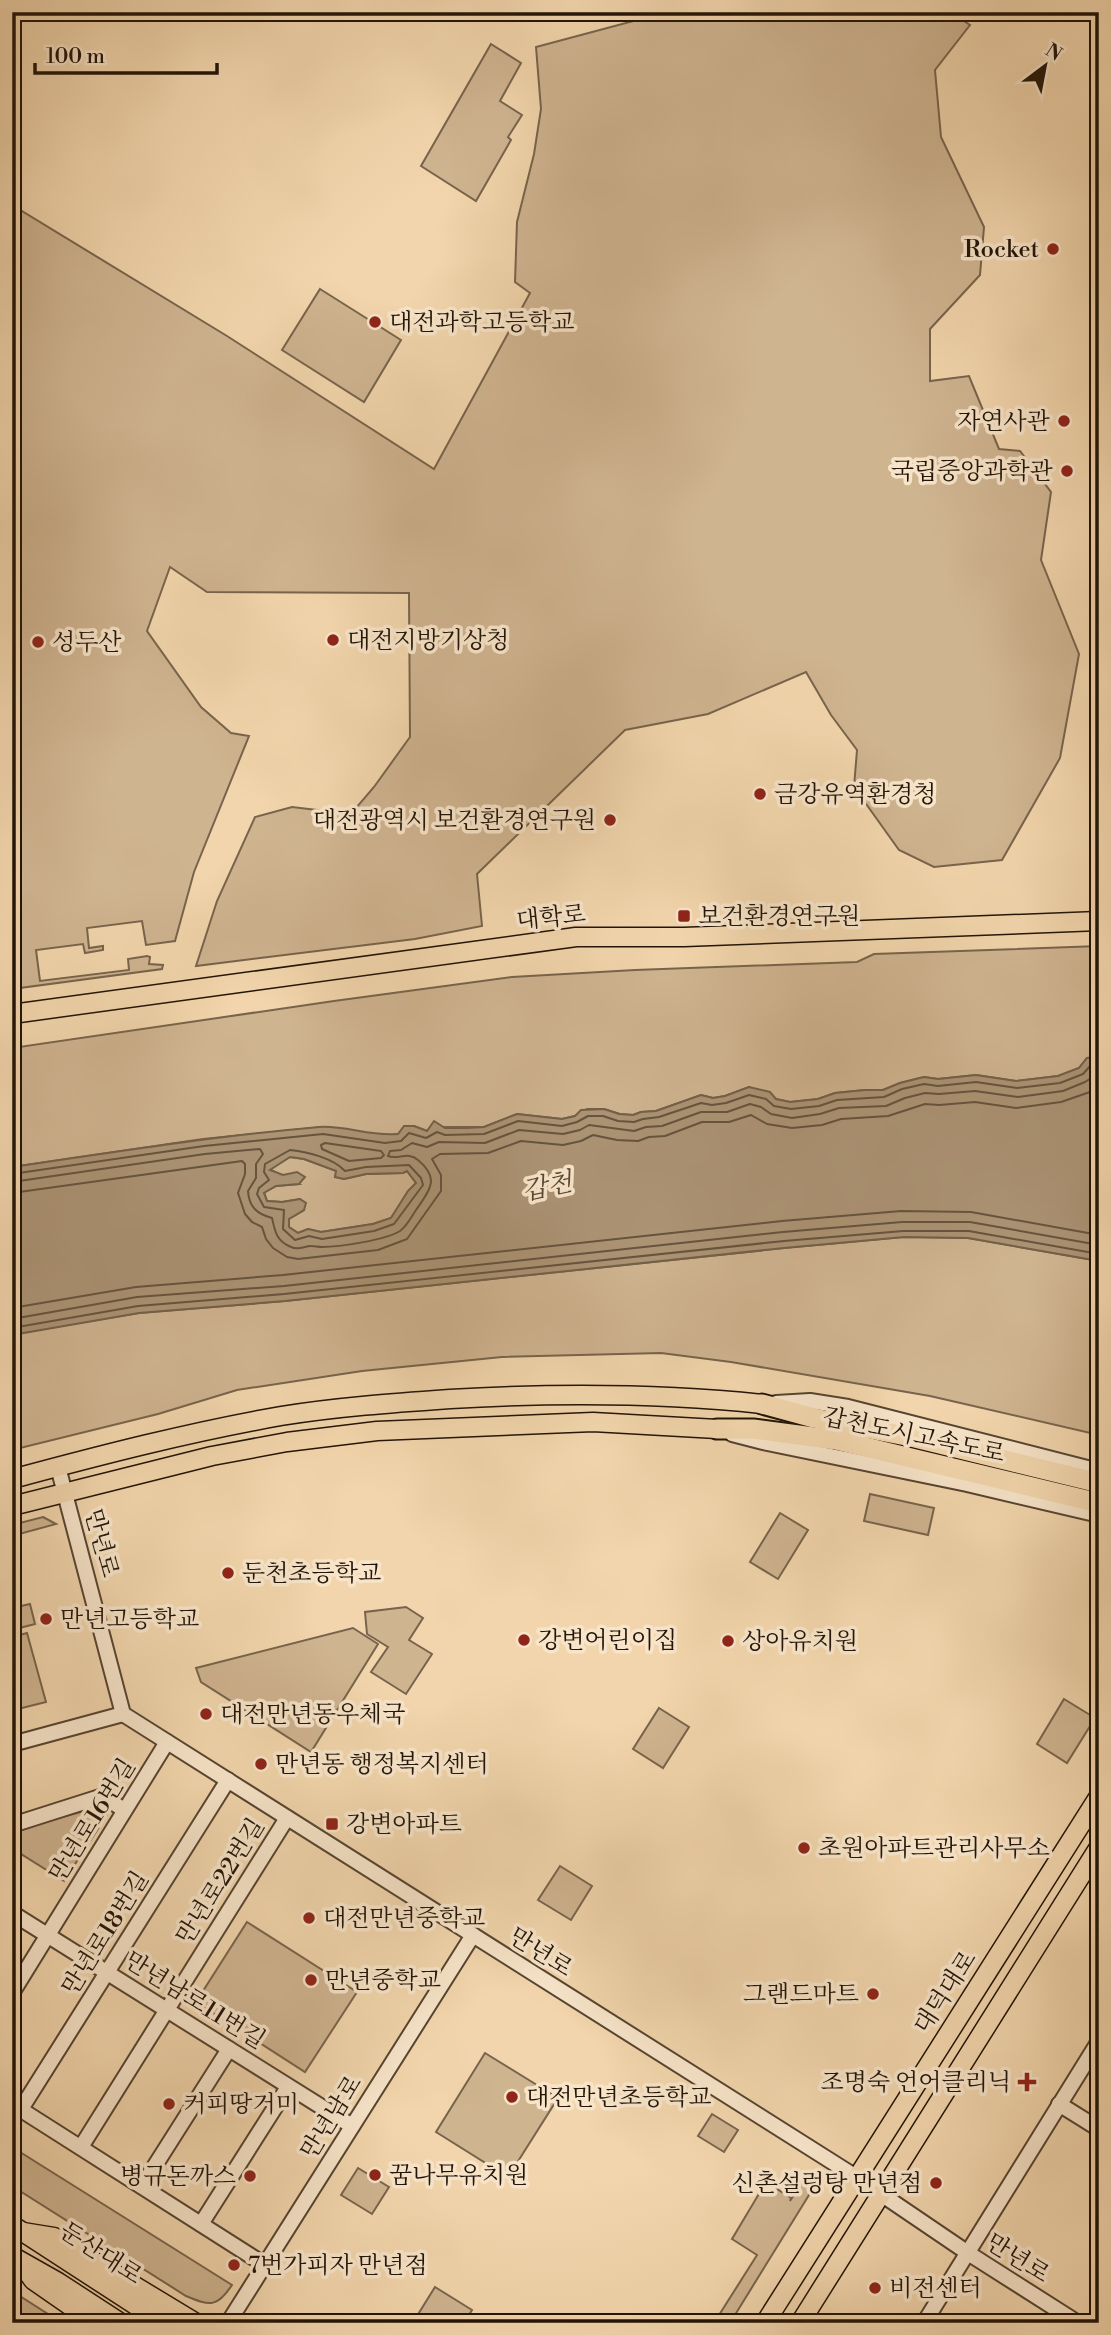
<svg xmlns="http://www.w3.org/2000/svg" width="1111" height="2335" font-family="'Libre Bodoni','Noto Serif KR',serif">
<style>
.green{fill:#cfb490;stroke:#78644c;stroke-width:2}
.water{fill:#ab9374;stroke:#746048;stroke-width:2;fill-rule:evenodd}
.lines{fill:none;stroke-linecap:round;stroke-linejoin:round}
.shore{stroke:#66543e;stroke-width:2}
.minor-casing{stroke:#564430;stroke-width:18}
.major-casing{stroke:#221407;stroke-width:21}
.highway-casing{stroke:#221407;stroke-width:23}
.minor{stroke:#f7e4c9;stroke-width:14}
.major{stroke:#f2d5ac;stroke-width:18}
.highway{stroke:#f2d5ac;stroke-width:19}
.poi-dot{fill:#8f2418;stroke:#f7e4c9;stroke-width:2.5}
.labels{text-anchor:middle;stroke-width:7;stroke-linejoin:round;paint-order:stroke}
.poi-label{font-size:24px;fill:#221407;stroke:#f7e4c9;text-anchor:start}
.street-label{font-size:24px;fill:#221407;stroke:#f7e4c9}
.water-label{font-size:26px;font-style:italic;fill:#594733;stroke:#f7e4c9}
</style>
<rect width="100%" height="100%" fill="#f2d5ac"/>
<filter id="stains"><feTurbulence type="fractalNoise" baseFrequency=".00286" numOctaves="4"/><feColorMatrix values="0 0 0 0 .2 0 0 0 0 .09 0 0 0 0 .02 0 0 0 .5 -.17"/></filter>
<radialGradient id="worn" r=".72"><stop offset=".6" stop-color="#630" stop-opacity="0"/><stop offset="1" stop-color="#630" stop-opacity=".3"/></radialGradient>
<!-- green -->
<g class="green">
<path d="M667,12H950L970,25L935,70L941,137L984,227L980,275L930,329V381L969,376L999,449L1020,451L1051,492L1041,560L1079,654L1060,758L1002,860L934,867L899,850L854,787L857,750L831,715L806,672L708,714L625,730L477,874L482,926L415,939L196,966L217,901L255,817L292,807L351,814L374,787L410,737L409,593L207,592L170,567L147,631L201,707L231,733L249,736L194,872L175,941L146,945L142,921L87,928L89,948L103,946V950L85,953L83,944L36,950L40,981L129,970L128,959L147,956L150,957L149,964L163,965L162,969L12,989V205L227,336L434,469L530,293L515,282L517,222L534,154L541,109L536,47Z"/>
<path d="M491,44L521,63L500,101L522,115L508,137L511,140L476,201L421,166Z"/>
<path d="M320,289L401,340L364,402L282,350Z"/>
<path d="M1099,946V1057L1087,1058L1079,1068L1058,1076L1016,1081L976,1075L938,1079L924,1077L900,1083L883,1090H865L835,1093L818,1099L790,1102L776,1099L749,1087L725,1096L713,1098L701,1095L656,1111L641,1112L633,1115L620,1114L604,1109H587L575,1116L562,1119L517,1114L484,1127H431L427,1131L414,1126L398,1134L385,1136L323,1127L203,1139L12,1167V1048L334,1001L512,977L635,970L857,962L874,954Z"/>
<path d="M290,1157L304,1159L337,1171L335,1177L344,1179L366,1174L403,1173L407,1171L416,1183L408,1192L391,1218L373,1224L321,1232L308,1229L298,1233L289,1227V1219L304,1210L300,1199L282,1202L267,1201L264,1192L276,1186L299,1184L269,1169Z"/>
<path d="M904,1237L968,1238L1099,1261V1435L930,1396L731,1362L661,1353L502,1357L362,1371L237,1390L158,1414L12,1450V1334L139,1313L285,1301L784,1248Z"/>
<path d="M870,1494L934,1508L928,1535L864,1521Z"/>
<path d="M780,1513L808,1530L778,1579L750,1562Z"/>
<path d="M43,1517L56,1524L12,1536V1525Z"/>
<path d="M30,1604L35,1624L12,1630V1608Z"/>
<path d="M406,1607L423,1618L409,1640L432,1654L406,1694L371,1672L388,1647L367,1634L365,1612Z"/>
<path d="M353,1628L378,1644L311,1752L201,1682L196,1668Z"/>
<path d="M27,1633L46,1702L14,1710L12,1637Z"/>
<path d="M1064,1699L1095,1718L1067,1763L1037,1744Z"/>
<path d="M659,1708L689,1727L663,1768L633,1749Z"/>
<path d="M96,1808L107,1815L64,1881L18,1852L12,1830Z"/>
<path d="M560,1866L592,1886L571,1920L538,1900Z"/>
<path d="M247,1922L357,1992L305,2072L196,2002Z"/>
<path d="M485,2053L558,2098L508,2177L436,2132Z"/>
<path d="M712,2114L738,2130L724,2152L698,2136Z"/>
<path d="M12,2147L232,2285C217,2308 210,2306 186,2296L12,2186Z"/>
<path d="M358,2168L389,2187L372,2214L341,2195Z"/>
<path d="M803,2181L809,2187V2195L730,2323H714L757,2255L732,2239L766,2182L791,2198L790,2201Z"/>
<path d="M435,2287L472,2310L464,2323H427L417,2316Z"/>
<path d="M12,2291L62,2323H15L12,2321Z"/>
</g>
<!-- water -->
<path class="water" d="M1099,1057V1261L968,1238L904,1237L784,1248L285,1301L139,1313L12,1335V1167C114,1152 216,1136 319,1127C345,1125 371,1137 398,1134L404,1126H414L427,1131L434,1121L445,1128H467L484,1127L517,1114L562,1119L575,1116L581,1110L604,1109L619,1114L633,1115L641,1112L656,1111L701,1095L713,1098L725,1096L749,1087L770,1092L776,1099L790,1102L818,1099L835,1093L865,1090H883L900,1083L924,1077L938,1079L976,1075L1016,1081L1058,1076L1079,1068L1087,1058ZM290,1157L304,1159L336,1171L335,1177L344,1179L366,1174L403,1173L407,1171L416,1183L408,1191L391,1218L373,1224L321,1232L308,1229L298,1233L289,1227V1219L304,1210L306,1203L300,1199L282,1202L267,1201L264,1193L276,1186L299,1184L305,1177L297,1172L283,1175L270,1170Z"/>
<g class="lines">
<!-- shore -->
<g class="shore">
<path d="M325,1143L381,1151L384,1155L381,1158L349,1161L322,1149L321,1145Z"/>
<path d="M290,1150C308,1152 333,1158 345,1171L366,1167L409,1165L421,1178L423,1185L394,1224L374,1231L322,1239L309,1236L295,1240L283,1229L284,1210L264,1207L257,1194L259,1188L269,1180L264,1172L265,1164Z"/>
<path d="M12,1174L204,1146L323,1134L385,1143L401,1141L409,1133L426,1138L437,1132L445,1135L484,1134L518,1121L562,1126L577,1122L588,1116H603L618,1121L634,1122L643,1119L659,1117L701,1103L712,1105L726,1103L749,1095L766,1099L774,1106L791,1109L819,1106L837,1100L884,1097L902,1089L924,1084L938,1086L976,1082L1017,1088L1060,1083L1083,1074L1091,1065L1099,1064"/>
<path d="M12,1182L205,1154L260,1149L263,1154L256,1164V1178L248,1191C249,1207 257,1214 272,1218C275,1231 276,1241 291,1247C299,1251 304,1246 311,1246C315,1246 318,1247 322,1247C339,1247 386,1240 400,1231C407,1226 412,1216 416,1210C429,1191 441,1179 418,1160C408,1151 398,1160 388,1156L390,1151L401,1150L412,1143L427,1147L439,1142L485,1143L519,1130L563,1134L580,1130L589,1125L634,1131L646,1127L662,1126L701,1112H727L750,1104L761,1107L771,1114L792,1118L820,1114L839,1108L886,1106L905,1098L925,1093L939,1094L975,1091L1018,1097L1063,1091L1085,1082L1099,1073"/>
<path d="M12,1193L242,1161L245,1164V1174L238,1193L245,1214L252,1222L262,1227L266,1239L273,1248L287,1257L298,1259L378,1250L407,1239L441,1191V1175L432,1159L440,1154L488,1153L521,1141L563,1145L581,1141L593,1135L617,1140L638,1141L649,1137L665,1136L702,1122H729L751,1115L767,1124L792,1128L822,1125L841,1119L888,1116L925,1104L939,1105L975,1102L1016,1108L1061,1102L1090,1092L1099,1085"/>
<path d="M12,1308L136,1287L283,1275L782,1221L901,1211L971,1212L1099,1235"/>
<path d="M12,1319L137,1297L284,1286L783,1232L902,1222H970L1099,1245"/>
<path d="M12,1328L138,1306L284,1294L784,1241L903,1231H969L1099,1254"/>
</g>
<!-- minor casing -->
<g class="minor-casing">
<g id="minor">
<path d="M776,1403L810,1401L848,1407L1099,1471"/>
<path d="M732,1434L763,1442L967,1484L1099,1515"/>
<path d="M58,1467L123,1714L856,2177L968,2253L1078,2323"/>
<path d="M12,1744L123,1714"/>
<path d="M12,1825L103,1796L124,1810"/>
<path d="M12,1913L352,2126"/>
<path d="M12,1993L167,1742"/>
<path d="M12,2104L265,2265"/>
<path d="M1059,2104L1099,2129"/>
<path d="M21,2109L228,1780"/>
<path d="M81,2147L287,1818"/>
<path d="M142,2186L229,2049"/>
<path d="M201,2224L288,2087"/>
<path d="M228,2323L473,1935"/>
<path d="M924,2323L1099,2041"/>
</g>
</g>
<!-- major casing -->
<g class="major-casing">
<g id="major">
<path d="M12,1014L576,937H684L1099,921"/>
<path d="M12,1479C101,1455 190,1432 281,1416C337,1407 393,1403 450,1399C555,1393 658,1393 762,1404"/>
<path d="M12,1506L212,1456L287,1442L377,1431L593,1422L717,1429"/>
<path d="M12,2225L163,2323"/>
<path d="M23,2232L54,2237L196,2323"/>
<path d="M12,2256L58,2282L121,2323"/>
<path d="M28,2273L33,2280L95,2323"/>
<path d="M765,2323L1099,1796"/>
<path d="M800,2323L1099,1847"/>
</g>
</g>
<!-- highway casing -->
<g class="highway-casing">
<g id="highway">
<path d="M762,1404L814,1418L911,1437L1099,1483"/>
<path d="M717,1429H753L836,1440L1099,1503"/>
</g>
</g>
<!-- minor -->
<use href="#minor" class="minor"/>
<!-- major -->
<use href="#major" class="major"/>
<!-- highway -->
<use href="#highway" class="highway"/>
</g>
<!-- markers -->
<g class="poi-dot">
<circle cx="1053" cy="249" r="7"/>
<circle cx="375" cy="322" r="7"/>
<circle cx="1064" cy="421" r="7"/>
<circle cx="1067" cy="471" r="7"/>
<circle cx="333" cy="640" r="7"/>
<circle cx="38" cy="642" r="7"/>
<circle cx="760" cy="794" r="7"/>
<circle cx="610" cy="820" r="7"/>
<rect x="677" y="909" width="14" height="14" rx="3.5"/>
<circle cx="228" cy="1573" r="7"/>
<circle cx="46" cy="1619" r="7"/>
<circle cx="524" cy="1640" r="7"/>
<circle cx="728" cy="1641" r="7"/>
<circle cx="206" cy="1714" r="7"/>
<circle cx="261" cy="1764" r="7"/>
<rect x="325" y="1817" width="14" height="14" rx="3.5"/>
<circle cx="804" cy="1848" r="7"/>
<circle cx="309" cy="1918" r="7"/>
<circle cx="311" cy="1980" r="7"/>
<circle cx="873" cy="1994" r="7"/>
<path d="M1023.5 2071.5h7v7h7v7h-7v7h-7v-7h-7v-7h7z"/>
<circle cx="512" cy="2097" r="7"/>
<circle cx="169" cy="2104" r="7"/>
<circle cx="375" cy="2175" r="7"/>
<circle cx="250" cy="2176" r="7"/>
<circle cx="936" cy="2183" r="7"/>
<circle cx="234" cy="2265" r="7"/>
<circle cx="875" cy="2288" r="7"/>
</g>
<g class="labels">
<!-- poi labels -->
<g class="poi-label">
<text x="1039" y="257" text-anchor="end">Rocket</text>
<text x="389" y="330">대전과학고등학교</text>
<text x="1050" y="429" text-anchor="end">자연사관</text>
<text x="1053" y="479" text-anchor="end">국립중앙과학관</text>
<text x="347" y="648">대전지방기상청</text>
<text x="52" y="650">성두산</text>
<text x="774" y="802">금강유역환경청</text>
<text x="596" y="828" text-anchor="end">대전광역시 보건환경연구원</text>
<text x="698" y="924">보건환경연구원</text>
<text x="242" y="1581">둔천초등학교</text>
<text x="60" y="1627">만년고등학교</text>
<text x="538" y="1648">강변어린이집</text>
<text x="742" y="1649">상아유치원</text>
<text x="220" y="1722">대전만년동우체국</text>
<text x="275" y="1772">만년동 행정복지센터</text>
<text x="346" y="1832">강변아파트</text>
<text x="818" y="1856">초원아파트관리사무소</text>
<text x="323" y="1926">대전만년중학교</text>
<text x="325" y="1988">만년중학교</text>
<text x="859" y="2002" text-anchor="end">그랜드마트</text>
<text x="1011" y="2090" text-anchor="end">조명숙 언어클리닉</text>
<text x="526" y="2105">대전만년초등학교</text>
<text x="183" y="2112">커피땅거미</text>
<text x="389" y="2183">꿈나무유치원</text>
<text x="236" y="2184" text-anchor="end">병규돈까스</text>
<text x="922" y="2191" text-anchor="end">신촌설렁탕 만년점</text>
<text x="248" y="2273">7번가피자 만년점</text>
<text x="889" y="2296">비전센터</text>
</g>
<!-- street labels -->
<g class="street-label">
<text transform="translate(551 917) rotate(-6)" y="8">대학로</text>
<text transform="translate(914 1435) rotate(12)" y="8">갑천도시고속도로</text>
<text transform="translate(102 1543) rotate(75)" y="8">만년로</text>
<text transform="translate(92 1820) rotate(-58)" y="8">만년로16번길</text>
<text transform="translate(220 1881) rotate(-58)" y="8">만년로22번길</text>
<text transform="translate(105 1933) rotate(-58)" y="8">만년로18번길</text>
<text transform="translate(541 1952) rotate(32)" y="8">만년로</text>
<text transform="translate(945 1992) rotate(-57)" y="8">대덕대로</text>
<text transform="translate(195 2000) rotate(32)" y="8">만년남로11번길</text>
<text transform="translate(331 2117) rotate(-58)" y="8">만년남로</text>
<text transform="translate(101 2253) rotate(33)" y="8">둔산대로</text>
<text transform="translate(1018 2258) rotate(32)" y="8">만년로</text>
</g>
<!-- water labels -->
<g class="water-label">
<text transform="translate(547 1186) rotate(-12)" y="9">갑천</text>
</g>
</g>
<!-- margin -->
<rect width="1111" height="2335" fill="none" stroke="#f2d5ac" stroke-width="42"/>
<rect x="14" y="14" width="1083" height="2307" fill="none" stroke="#221407" stroke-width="3.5"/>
<rect x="21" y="21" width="1069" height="2293" fill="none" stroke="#221407" stroke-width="2"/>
<!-- north arrow -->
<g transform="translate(1045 66) rotate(32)" stroke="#f7e4c9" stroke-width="5" paint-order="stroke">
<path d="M0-5L12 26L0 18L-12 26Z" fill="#221407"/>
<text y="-10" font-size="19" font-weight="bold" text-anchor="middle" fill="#221407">N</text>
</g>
<!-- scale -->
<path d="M35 63v10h182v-10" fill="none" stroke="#221407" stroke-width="3.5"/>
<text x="46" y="63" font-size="21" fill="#221407" stroke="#f7e4c9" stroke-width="5" paint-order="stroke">100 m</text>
<rect width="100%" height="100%" filter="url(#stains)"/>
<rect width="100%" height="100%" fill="url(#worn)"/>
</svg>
